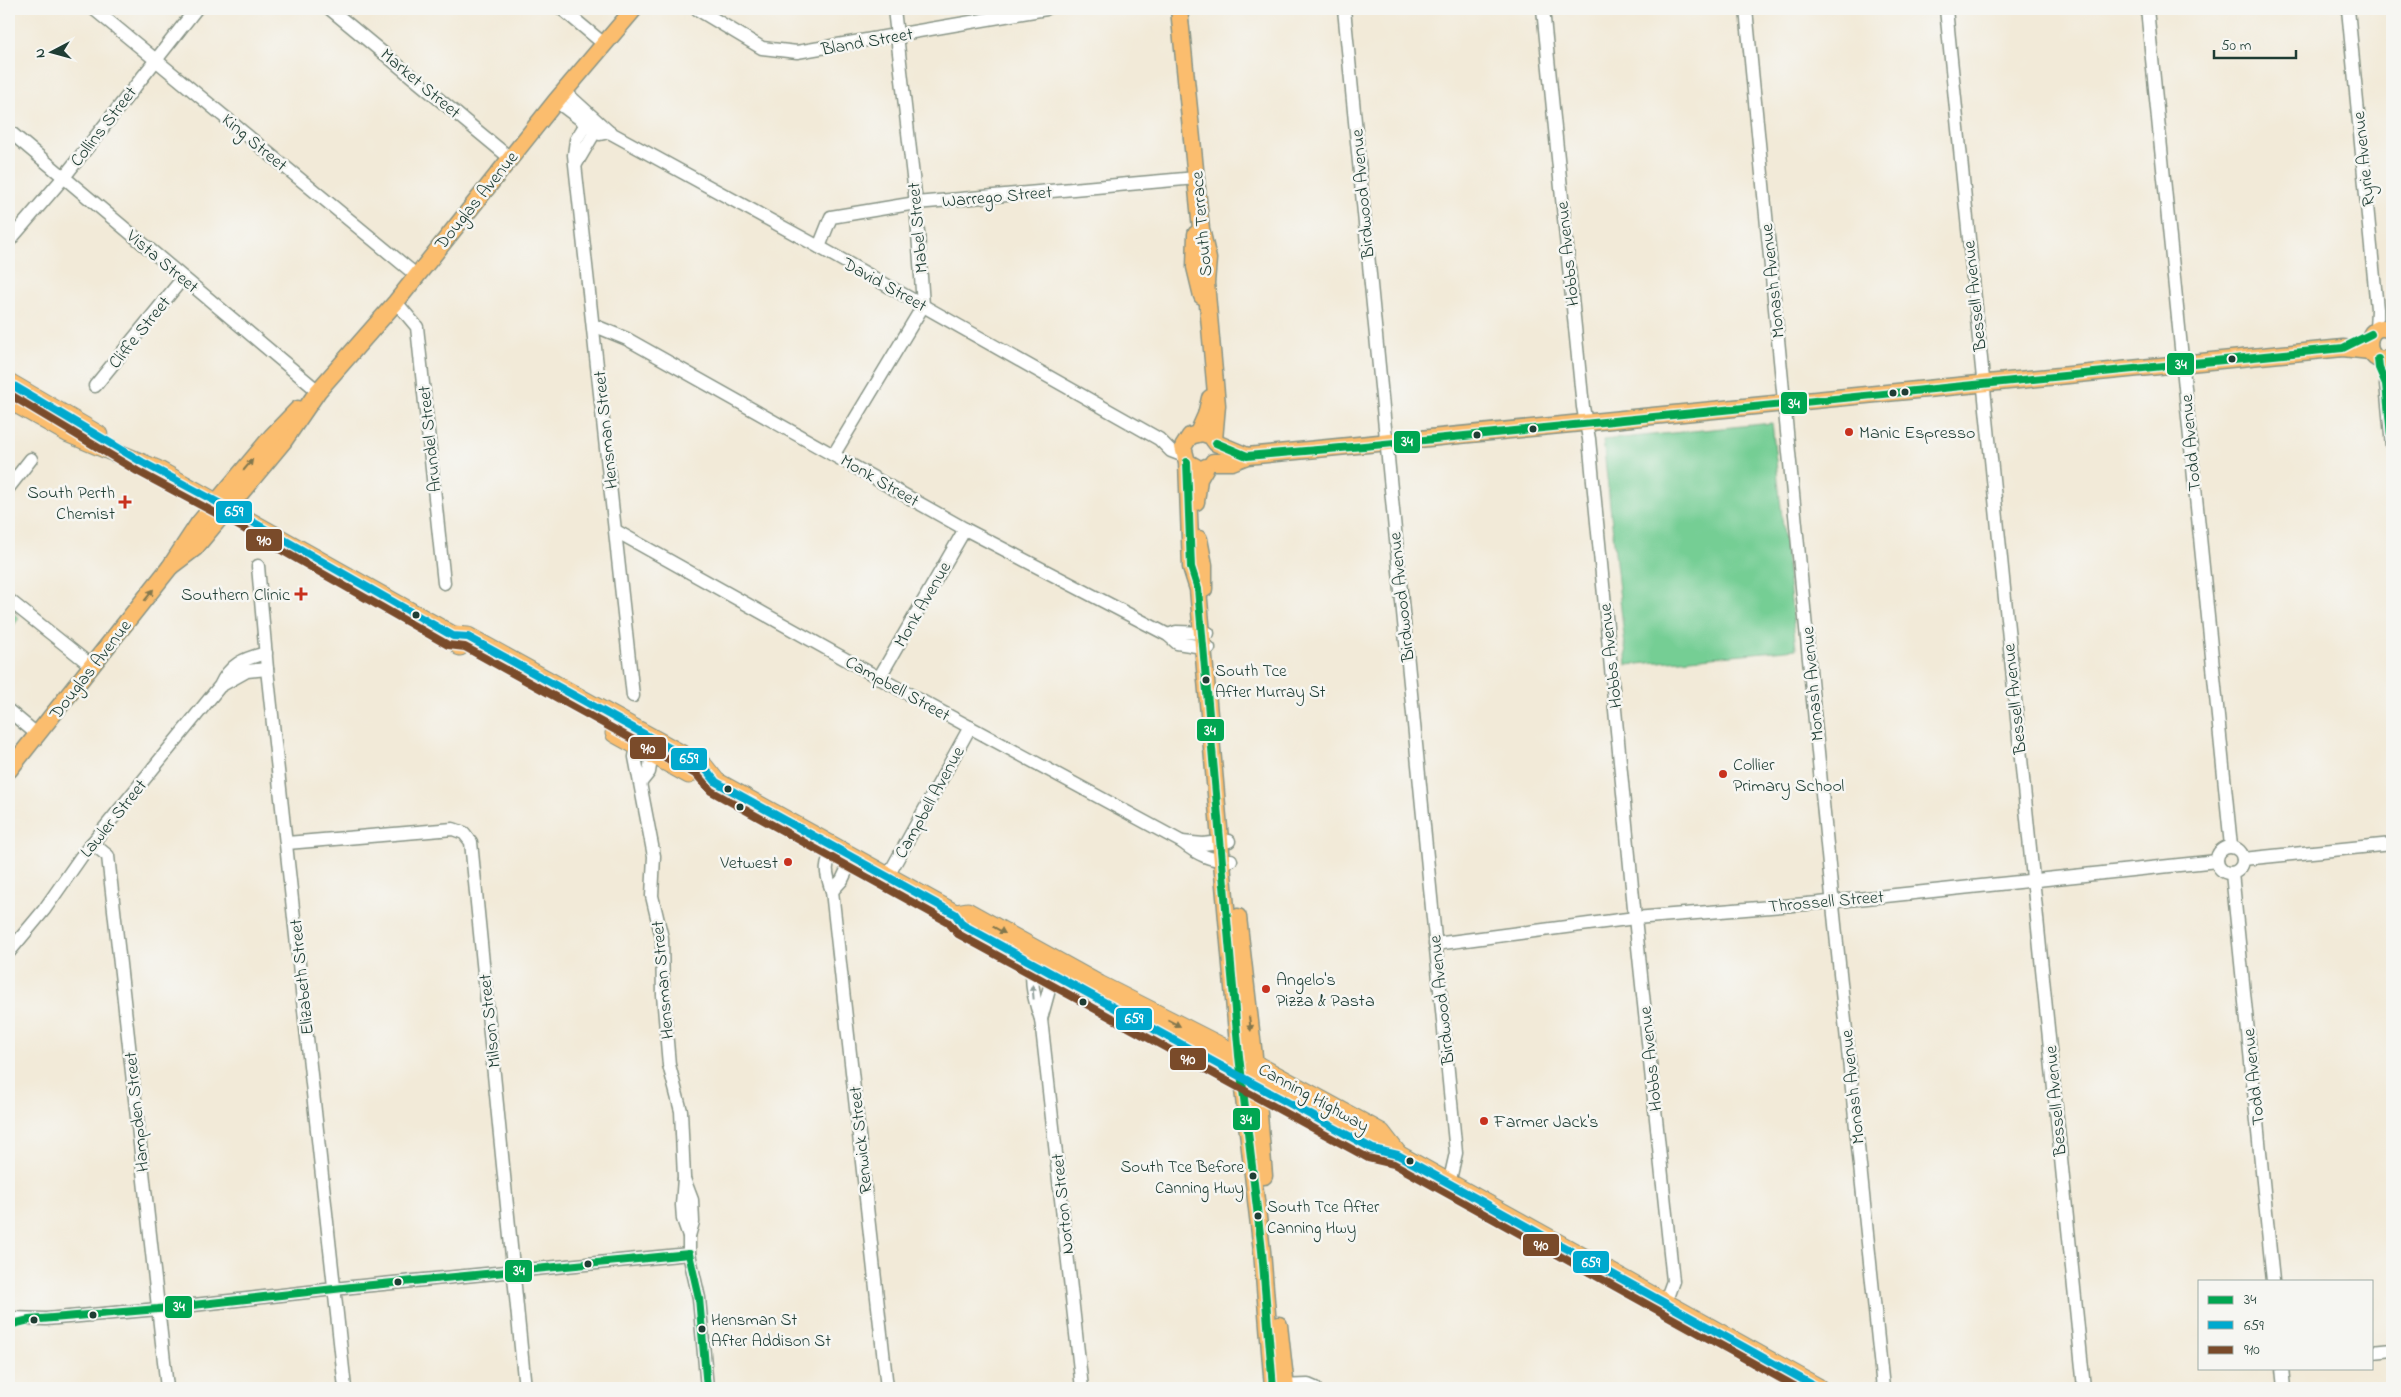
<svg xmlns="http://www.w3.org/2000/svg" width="2401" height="1397" font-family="'Indie Flower',sans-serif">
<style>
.green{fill:#75ce94;stroke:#4a8664}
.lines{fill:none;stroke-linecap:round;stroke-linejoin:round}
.minor-casing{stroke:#889486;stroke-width:15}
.major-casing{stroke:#889486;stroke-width:19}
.highway-casing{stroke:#889486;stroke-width:21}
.minor{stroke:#fff;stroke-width:12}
.major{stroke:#fbbd6e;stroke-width:16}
.highway{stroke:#fbbd6e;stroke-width:19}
.bus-1-casing{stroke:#f6f6f2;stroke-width:11}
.bus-2-casing{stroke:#f6f6f2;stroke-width:11}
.bus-3-casing{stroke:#f6f6f2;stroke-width:11}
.bus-1{stroke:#00a651;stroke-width:8}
.bus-2{stroke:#00a9ce;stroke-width:8}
.bus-3{stroke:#7a4b2a;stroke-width:8}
.oneway{fill:#82774e}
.oneway2{fill:#8f9e9a}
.bus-dot{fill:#1f3d34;stroke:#f6f6f2;stroke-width:2}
.poi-dot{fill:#c8321e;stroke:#f6f6f2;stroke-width:2}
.labels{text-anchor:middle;stroke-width:5;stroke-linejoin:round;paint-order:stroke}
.bus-label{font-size:17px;fill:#1f3d34;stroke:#f6f6f2;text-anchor:start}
.street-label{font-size:18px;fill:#1f3d34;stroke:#f6f6f2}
.poi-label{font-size:18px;fill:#1f3d34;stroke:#f6f6f2;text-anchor:start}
.line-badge{stroke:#f6f6f2;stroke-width:2}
.badge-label{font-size:14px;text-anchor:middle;font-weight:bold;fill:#fff}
</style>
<rect width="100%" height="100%" fill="#f6f6f2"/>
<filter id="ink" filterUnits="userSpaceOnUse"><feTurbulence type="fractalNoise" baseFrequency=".02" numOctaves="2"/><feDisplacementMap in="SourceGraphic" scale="10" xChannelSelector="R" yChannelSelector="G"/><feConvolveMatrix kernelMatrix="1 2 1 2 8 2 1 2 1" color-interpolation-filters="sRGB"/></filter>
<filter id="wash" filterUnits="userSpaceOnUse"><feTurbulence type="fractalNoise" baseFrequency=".0096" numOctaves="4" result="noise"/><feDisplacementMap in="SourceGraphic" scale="20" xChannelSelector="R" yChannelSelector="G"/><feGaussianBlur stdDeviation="1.12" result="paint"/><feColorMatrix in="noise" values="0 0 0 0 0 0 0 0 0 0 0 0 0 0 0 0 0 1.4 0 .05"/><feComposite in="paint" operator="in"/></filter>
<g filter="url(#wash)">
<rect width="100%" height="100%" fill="#f2ead8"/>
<!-- green -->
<g class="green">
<path d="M1772,423L1796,649L1627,665L1603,440Z"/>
<path d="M9,610L19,618L9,632Z"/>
</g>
</g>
<g filter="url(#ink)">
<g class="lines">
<!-- minor casing -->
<g class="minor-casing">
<g id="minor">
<path d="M94,9L416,275"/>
<path d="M330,9L510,158"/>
<path d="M562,9L604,44"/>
<path d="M697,9L762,48L797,52L1046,9"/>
<path d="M1344,9L1456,1153L1449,1184"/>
<path d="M1543,9L1583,407L1589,439L1635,918L1673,1281L1665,1303"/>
<path d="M1746,9L1831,886L1883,1388"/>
<path d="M1946,9L2084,1388"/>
<path d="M2147,9L2231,846"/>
<path d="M2348,9L2377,309L2376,330"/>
<path d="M564,91L609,132L819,247L1159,439L1171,451L1184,456"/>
<path d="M556,101L600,134L609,132"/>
<path d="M591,116L576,140L574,155L633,696"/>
<path d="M9,131L318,391"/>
<path d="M576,164L599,125"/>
<path d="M9,241L64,177L196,9"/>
<path d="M819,247L831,217L916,203L1196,178"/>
<path d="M396,302L417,327L444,583"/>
<path d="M593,325L627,339L965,529L1168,635L1177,643L1209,648"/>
<path d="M2390,358L2386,384L2392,446"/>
<path d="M95,386L183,278"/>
<path d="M834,454L923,306L916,203L894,9"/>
<path d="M9,487L31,459"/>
<path d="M616,531L879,678L1182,842C1197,854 1212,862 1231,860"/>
<path d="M258,566L267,669L345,1388"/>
<path d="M9,600L93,667"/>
<path d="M1168,635L1176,632L1208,633"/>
<path d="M879,678L965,529"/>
<path d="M222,685L247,671L267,669"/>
<path d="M9,711L38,735"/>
<path d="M638,739L635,757L654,856L652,896L662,938L663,995L669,1065L681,1111L684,1178L682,1205L683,1219L689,1236"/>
<path d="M641,782L649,772L653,747"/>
<path d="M1182,842L1203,844L1229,841"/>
<path d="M92,843L108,856L167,1388"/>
<path d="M287,843L453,829L464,833L471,842L525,1388"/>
<circle cx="2230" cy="860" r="13"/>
<path d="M835,847C824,866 825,871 832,891L887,1388"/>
<path d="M2243,859L2392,844"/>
<path d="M2232,873L2273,1281"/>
<path d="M888,876L970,727"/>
<path d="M832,891L842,880L853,857"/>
<path d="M1435,944L1635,918L1819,903L2217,861"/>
<path d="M9,952L44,910L81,857L220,686C230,664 243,659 266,653"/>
<path d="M1033,964C1030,984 1034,1001 1041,1019L1082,1388"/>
<path d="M1041,1019L1053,975"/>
<path d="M684,1179L692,1200L693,1222L689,1236V1254L699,1298L707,1388"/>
<path d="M9,1318L46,1319L158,1309L352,1287L689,1254"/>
<path d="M2372,1352L2392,1350"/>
<path d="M2282,1368L2284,1388"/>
<path d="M1278,1386L1308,1385L1315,1388"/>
</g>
</g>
<!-- major casing -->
<g class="major-casing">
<g id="major">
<path d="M1179,9L1201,229L1208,259L1206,283L1217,405L1214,440"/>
<path d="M1196,234L1195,267L1202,296"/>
<path d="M2392,331C2362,315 2361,372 2392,357"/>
<path d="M1198,433L1206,415L1210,398"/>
<path d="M1187,462L1191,567L1198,589L1239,1056L1262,1251L1273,1388"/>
<path d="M1213,462H1232L1247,456L2343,348L2370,351"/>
<path d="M1196,467L1187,462L1183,447L1190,436L1202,433L1211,436L1216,443L1247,456"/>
<path d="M1196,502L1199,479L1206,467"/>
<path d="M1199,539L1204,565V589"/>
<path d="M170,567L195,548L283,442L318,391L396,302L556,101L634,9"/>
<path d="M9,770L170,567L199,523L272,436L298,409"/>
<path d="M1238,917L1255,1065L1264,1176"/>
<path d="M1279,1325L1286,1388"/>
</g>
</g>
<!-- highway casing -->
<g class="highway-casing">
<g id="highway">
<path d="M9,383L98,435"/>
<path d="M9,399L69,433L157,470L453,636L460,646"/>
<path d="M453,636L468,637L704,767L716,782L955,914L963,925L1373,1149L1398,1155L1818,1388"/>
<path d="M615,733L689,774"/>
<path d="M955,914L967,912L1099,985L1239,1056L1381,1133L1398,1155"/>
</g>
</g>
<!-- minor -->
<use href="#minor" class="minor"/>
<!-- major -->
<use href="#major" class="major"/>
<!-- highway -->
<use href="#highway" class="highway"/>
<!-- bus-1 casing -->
<g class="bus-1-casing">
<g id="bus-1">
<path d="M2378,359L2379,368L2386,384L2392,446"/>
<path d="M1216,443L1247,456L1364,446L2343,348L2371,334"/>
<path d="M1187,462L1191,567L1198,589L1239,1056L1262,1251L1273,1388"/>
<path d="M689,1254L699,1298L707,1388"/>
<path d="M9,1325L29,1320L158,1309L352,1287L689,1254"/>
</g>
</g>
<!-- bus-2 casing -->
<g class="bus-2-casing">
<path id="bus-2" d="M9,383L142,462L228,508L453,636L468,637L704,767L716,782L955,914L963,925L1373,1149L1398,1155L1818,1388"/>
</g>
<!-- bus-3 casing -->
<g class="bus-3-casing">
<path id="bus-3" d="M9,394L137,471L223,517L448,645L465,647L697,775L711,791L948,922L958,934L1368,1158L1394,1164L1798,1388"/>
</g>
<!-- bus-1 -->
<use href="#bus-1" class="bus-1"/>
<!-- bus-2 -->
<use href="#bus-2" class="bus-2"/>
<!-- bus-3 -->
<use href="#bus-3" class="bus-3"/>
</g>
<!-- one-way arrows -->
<defs><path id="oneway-solid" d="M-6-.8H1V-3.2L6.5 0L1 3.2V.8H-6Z" transform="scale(1.25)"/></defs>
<g class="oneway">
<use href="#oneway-solid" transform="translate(248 465) rotate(-50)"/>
<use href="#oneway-solid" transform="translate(149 595) rotate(-52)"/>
<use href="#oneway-solid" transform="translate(999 930) rotate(29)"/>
<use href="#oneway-solid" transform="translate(1174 1023) rotate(27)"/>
<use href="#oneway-solid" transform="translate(1250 1024) rotate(83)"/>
</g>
<use class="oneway2" href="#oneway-solid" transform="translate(1033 992) rotate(-95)"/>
</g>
<!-- markers -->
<g class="bus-dot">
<circle cx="2232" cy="359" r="4.5"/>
<circle cx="1905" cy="392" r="4.5"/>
<circle cx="1893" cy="393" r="4.5"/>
<circle cx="1533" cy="429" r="4.5"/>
<circle cx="1477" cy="435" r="4.5"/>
<circle cx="416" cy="615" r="4.5"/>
<circle cx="1206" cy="680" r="4.5"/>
<circle cx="728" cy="789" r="4.5"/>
<circle cx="740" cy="807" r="4.5"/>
<circle cx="1083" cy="1002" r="4.5"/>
<circle cx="1410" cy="1161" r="4.5"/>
<circle cx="1253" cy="1176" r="4.5"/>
<circle cx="1258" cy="1216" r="4.5"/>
<circle cx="588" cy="1264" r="4.5"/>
<circle cx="398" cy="1282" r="4.5"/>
<circle cx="93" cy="1315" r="4.5"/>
<circle cx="34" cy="1320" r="4.5"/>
<circle cx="702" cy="1329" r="4.5"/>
</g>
<g class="poi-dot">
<circle cx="1849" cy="432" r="5"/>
<path d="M122.5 494.5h5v5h5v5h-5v5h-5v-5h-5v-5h5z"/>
<path d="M298.5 586.5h5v5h5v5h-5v5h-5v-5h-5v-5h5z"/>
<circle cx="1723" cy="774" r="5"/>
<circle cx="788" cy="862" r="5"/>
<circle cx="1266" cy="989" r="5"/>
<circle cx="1484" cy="1121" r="5"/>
</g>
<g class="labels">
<!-- bus labels -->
<g class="bus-label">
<text x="1215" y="676">South Tce<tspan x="1215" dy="21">After Murray St</tspan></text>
<text x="1244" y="1172" text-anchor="end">South Tce Before<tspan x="1244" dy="21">Canning Hwy</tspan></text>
<text x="1267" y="1212">South Tce After<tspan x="1267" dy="21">Canning Hwy</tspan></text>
<text x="711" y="1325">Hensman St<tspan x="711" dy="21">After Addison St</tspan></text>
</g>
<!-- street labels -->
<g class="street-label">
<text transform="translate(867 41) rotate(-10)" y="6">Bland Street</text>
<text transform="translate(421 83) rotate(40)" y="6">Market Street</text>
<text transform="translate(103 126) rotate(-52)" y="6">Collins Street</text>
<text transform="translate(255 142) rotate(40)" y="6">King Street</text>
<text transform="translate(2363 159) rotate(-96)" y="6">Ryrie Avenue</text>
<text transform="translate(1362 194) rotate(-95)" y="6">Birdwood Avenue</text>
<text transform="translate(997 196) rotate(-5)" y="6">Warrego Street</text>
<text transform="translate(476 200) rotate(-51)" y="6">Douglas Avenue</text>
<text transform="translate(1201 224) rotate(-95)" y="6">South Terrace</text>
<text transform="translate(917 228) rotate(-95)" y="6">Mabel Street</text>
<text transform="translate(1567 254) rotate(-96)" y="6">Hobbs Avenue</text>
<text transform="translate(163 261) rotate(40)" y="6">Vista Street</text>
<text transform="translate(1772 281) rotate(-96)" y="6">Monash Avenue</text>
<text transform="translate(885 284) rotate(29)" y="6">David Street</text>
<text transform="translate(1974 296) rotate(-96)" y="6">Bessell Avenue</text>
<text transform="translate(139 332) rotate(-51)" y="6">Cliffe Street</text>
<text transform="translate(605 430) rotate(-96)" y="6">Hensman Street</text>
<text transform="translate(429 439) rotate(-96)" y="6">Arundel Street</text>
<text transform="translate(2190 443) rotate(-95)" y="6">Todd Avenue</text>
<text transform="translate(880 480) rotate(30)" y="6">Monk Street</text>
<text transform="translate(1401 597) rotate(-96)" y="6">Birdwood Avenue</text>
<text transform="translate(922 604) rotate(-60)" y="6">Monk Avenue</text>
<text transform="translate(1610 656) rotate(-96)" y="6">Hobbs Avenue</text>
<text transform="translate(90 669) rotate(-52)" y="6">Douglas Avenue</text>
<text transform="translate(1812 684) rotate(-95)" y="6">Monash Avenue</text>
<text transform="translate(898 688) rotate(29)" y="6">Campbell Street</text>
<text transform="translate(2014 699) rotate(-96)" y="6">Bessell Avenue</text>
<text transform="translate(929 802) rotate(-61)" y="6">Campbell Avenue</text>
<text transform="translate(113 818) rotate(-51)" y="6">Lawler Street</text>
<text transform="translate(1826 901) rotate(-5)" y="6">Throssell Street</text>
<text transform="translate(301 977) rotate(-96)" y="6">Elizabeth Street</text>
<text transform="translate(662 980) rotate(-95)" y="6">Hensman Street</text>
<text transform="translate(1441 1000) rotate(-96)" y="6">Birdwood Avenue</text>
<text transform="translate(489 1021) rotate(-96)" y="6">Milson Street</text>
<text transform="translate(1650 1059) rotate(-96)" y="6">Hobbs Avenue</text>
<text transform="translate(2253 1077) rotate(-96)" y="6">Todd Avenue</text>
<text transform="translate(1852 1087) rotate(-96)" y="6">Monash Avenue</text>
<text transform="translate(1314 1097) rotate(29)" y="6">Canning Highway</text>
<text transform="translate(2055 1101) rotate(-95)" y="6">Bessell Avenue</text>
<text transform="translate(136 1112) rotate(-96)" y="6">Hampden Street</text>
<text transform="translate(860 1140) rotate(-96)" y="6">Renwick Street</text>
<text transform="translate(1062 1204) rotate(-96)" y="6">Norton Street</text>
</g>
<!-- poi labels -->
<g class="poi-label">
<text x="1859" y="438">Manic Espresso</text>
<text x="115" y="498" text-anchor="end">South Perth<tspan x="115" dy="21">Chemist</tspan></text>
<text x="290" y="600" text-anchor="end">Southern Clinic</text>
<text x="1733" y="770">Collier<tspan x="1733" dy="21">Primary School</tspan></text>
<text x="778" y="868" text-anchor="end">Vetwest</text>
<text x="1276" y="985">Angelo's<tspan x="1276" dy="21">Pizza &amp; Pasta</tspan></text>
<text x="1494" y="1127">Farmer Jack's</text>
</g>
</g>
<g class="line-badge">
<rect x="2166" y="352" width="29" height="24" rx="5" fill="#00a651"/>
<rect x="1780" y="391" width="28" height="24" rx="5" fill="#00a651"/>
<rect x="1393" y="430" width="28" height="24" rx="5" fill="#00a651"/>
<rect x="215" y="500" width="38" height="24" rx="5" fill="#00a9ce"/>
<rect x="245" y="528" width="38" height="24" rx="5" fill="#7a4b2a"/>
<rect x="1196" y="718" width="29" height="24" rx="5" fill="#00a651"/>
<rect x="629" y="736" width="38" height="24" rx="5" fill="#7a4b2a"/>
<rect x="670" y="747" width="38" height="24" rx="5" fill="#00a9ce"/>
<rect x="1115" y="1007" width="38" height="24" rx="5" fill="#00a9ce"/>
<rect x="1169" y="1047" width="38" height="24" rx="5" fill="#7a4b2a"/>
<rect x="1232" y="1107" width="29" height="24" rx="5" fill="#00a651"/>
<rect x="1522" y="1233" width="38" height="24" rx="5" fill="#7a4b2a"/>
<rect x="1572" y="1250" width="38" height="24" rx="5" fill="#00a9ce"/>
<rect x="504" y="1259" width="29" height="24" rx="5" fill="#00a651"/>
<rect x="164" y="1295" width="29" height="24" rx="5" fill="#00a651"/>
</g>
<g class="badge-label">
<text x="2181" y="369">34</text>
<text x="1794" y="408">34</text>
<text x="1407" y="446">34</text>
<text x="234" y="516">659</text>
<text x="264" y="545">910</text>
<text x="1210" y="735">34</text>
<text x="648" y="753">910</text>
<text x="689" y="763">659</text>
<text x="1134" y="1023">659</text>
<text x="1188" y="1064">910</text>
<text x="1246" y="1124">34</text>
<text x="1541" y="1250">910</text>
<text x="1591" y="1267">659</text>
<text x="519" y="1275">34</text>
<text x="179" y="1311">34</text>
</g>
<!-- margin -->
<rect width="2401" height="1397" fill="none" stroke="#f6f6f2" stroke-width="30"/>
<!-- legend -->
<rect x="2198" y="1280" width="175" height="90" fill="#f6f6f2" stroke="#a0aca6"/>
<rect x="2208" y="1296" width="25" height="8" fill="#00a651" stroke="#a0aca6"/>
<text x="2244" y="1304" font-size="15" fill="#1f3d34">34</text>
<rect x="2208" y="1321" width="25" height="8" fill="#00a9ce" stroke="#a0aca6"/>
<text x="2244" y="1330" font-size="15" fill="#1f3d34">659</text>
<rect x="2208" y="1346" width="25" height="8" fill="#7a4b2a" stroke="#a0aca6"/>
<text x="2244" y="1354" font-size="15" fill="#1f3d34">910</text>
<!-- north arrow -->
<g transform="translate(52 52) rotate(264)" stroke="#f6f6f2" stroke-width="4" paint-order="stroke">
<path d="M0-4L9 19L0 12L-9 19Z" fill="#1f3d34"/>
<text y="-8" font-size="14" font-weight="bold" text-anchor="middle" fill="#1f3d34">N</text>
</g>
<!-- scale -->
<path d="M2214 50v8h82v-8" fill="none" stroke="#1f3d34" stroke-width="2.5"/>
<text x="2221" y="50" font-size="15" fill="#1f3d34" stroke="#f6f6f2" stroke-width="4" paint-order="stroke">50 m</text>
</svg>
